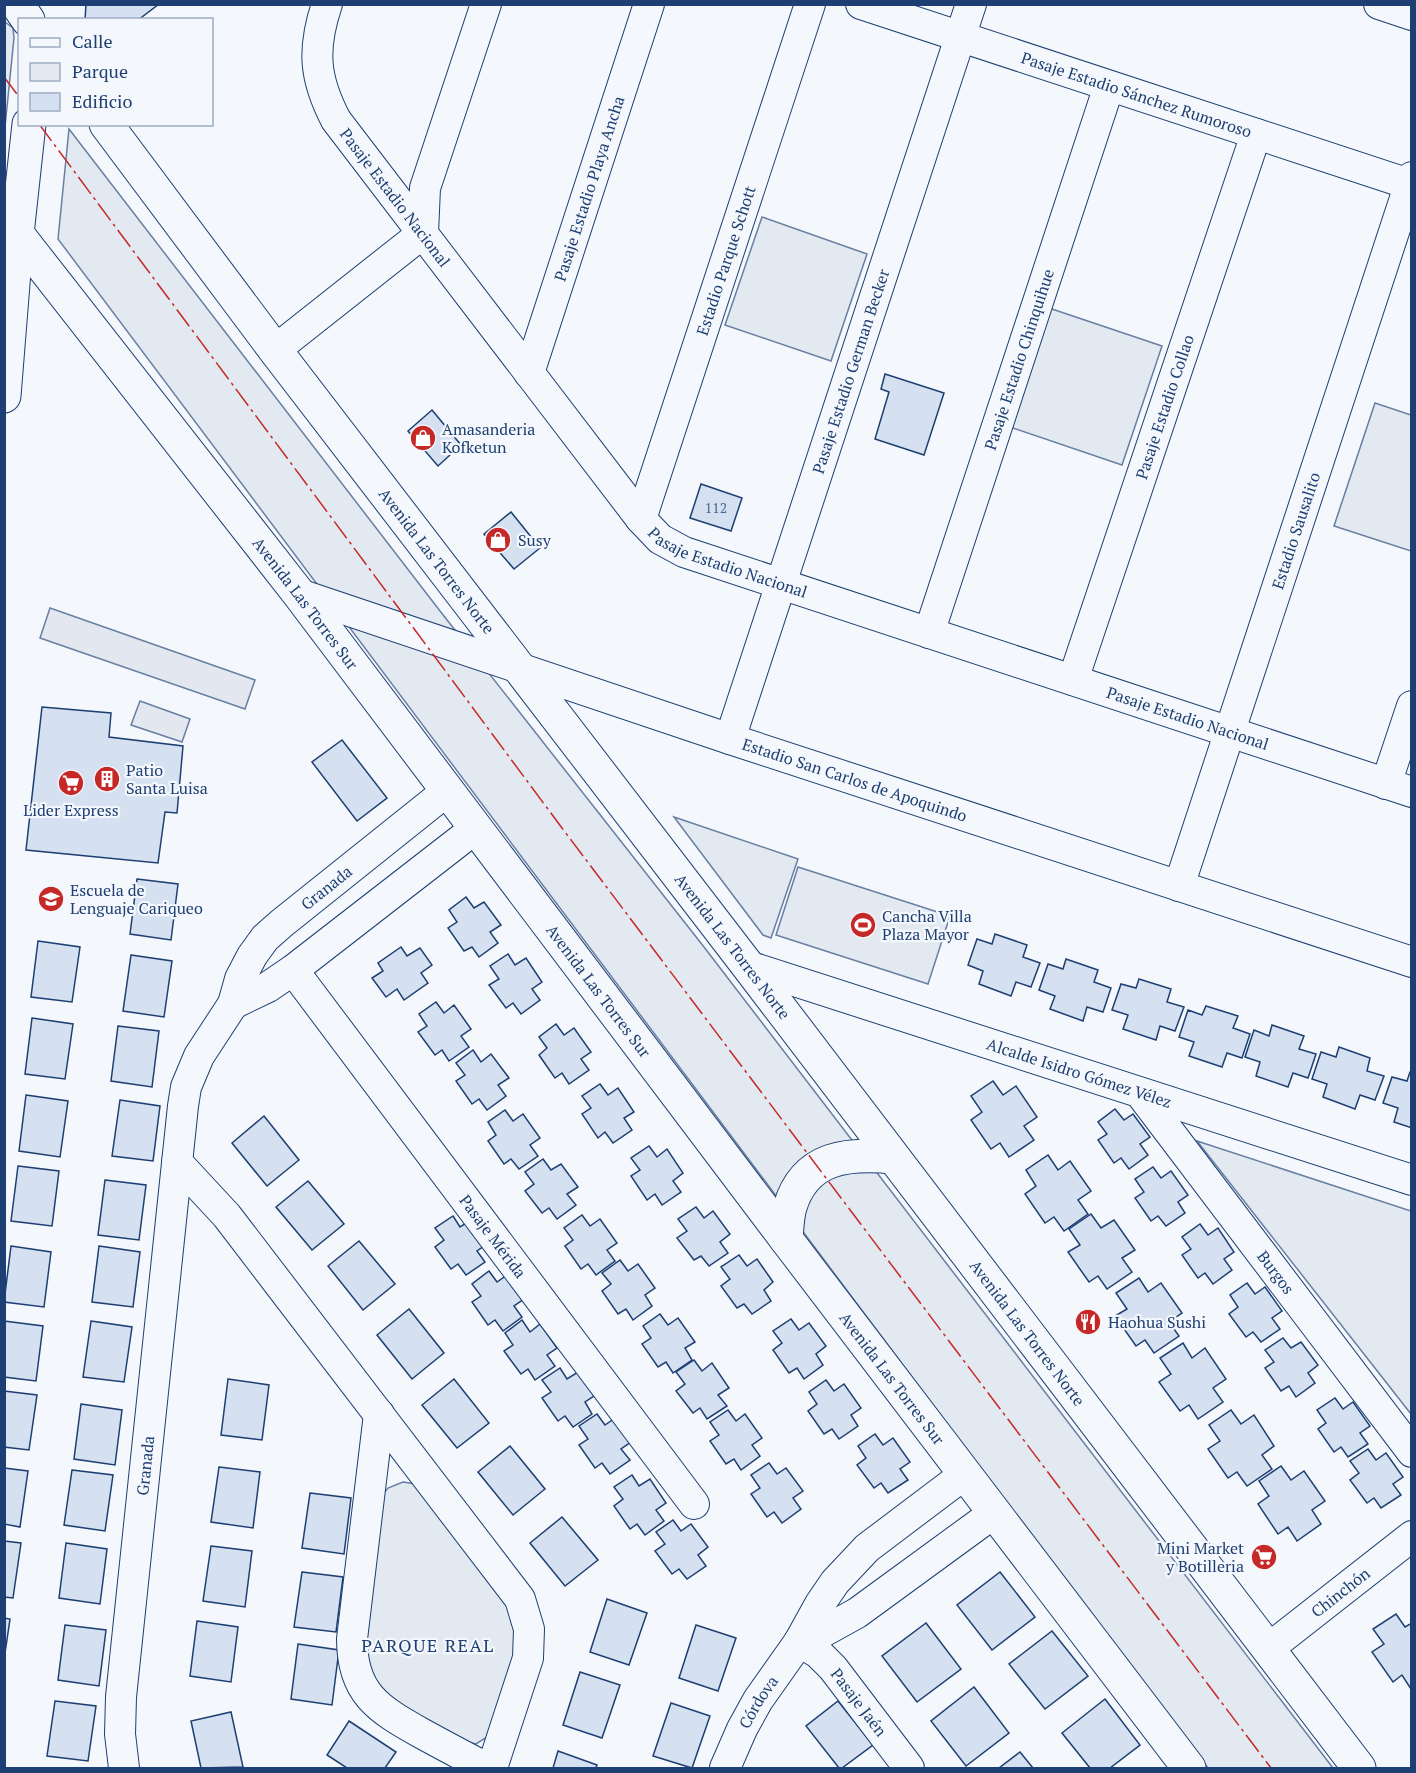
<svg xmlns="http://www.w3.org/2000/svg" width="1416" height="1773" font-family="'PT Serif',serif">
<style>
.green{fill:#e3e9f0;stroke:#687fa3;stroke-width:1.5}
.parking{fill:#e3e8f0;stroke:#687fa3;stroke-width:1.5}
.building{fill:#d5e0f0;stroke:#1d3f73;stroke-width:1.5}
.lines{fill:none;stroke-linecap:round;stroke-linejoin:round}
.street-casing{stroke:#1d3f73;stroke-width:32}
.secondary-casing{stroke:#1d3f73;stroke-width:35}
.street{stroke:#f4f7fb;stroke-width:30}
.secondary{stroke:#f4f7fb;stroke-width:33}
.power{stroke:#c62828;stroke-width:1.5;stroke-dasharray:21 4.5 3 4.5;stroke-linecap:butt}
.labels{text-anchor:middle;stroke-width:4.5;stroke-linejoin:round;paint-order:stroke}
.number-label{font-size:14px;fill:#4b6792}
.street-label{font-size:16px;fill:#1d3f73;stroke:#f4f7fb}
.poi-label{font-size:16px;fill:#1d3f73;stroke:#f4f7fb;text-anchor:start}
.neighbourhood-label{font-size:18px;letter-spacing:1.5px;fill:#1d3f73;stroke:#f4f7fb}
</style>
<rect width="100%" height="100%" fill="#f4f7fb"/>
<!-- green -->
<g class="green">
<path d="M5,22L13,28L14,38L5,127Z"/>
<path d="M69,129L440,611L704,947L1333,1768H1208C821,1261 443,747 58,239Z"/>
<path d="M762,217L867,254L831,361L725,325Z"/>
<path d="M1046,307L1162,346L1122,465L1007,426Z"/>
<path d="M1375,403L1411,415V551L1334,526Z"/>
<path d="M674,817L798,859L771,938L763,935Z"/>
<path d="M798,867L950,916L928,984L776,935Z"/>
<path d="M1197,1141L1411,1211V1414Z"/>
<path d="M403,1482L416,1484L514,1613L518,1645L487,1737L476,1744L450,1738L384,1694L367,1675L362,1647L379,1499L388,1488Z"/>
</g>
<!-- parking -->
<g class="parking">
<path d="M50,608L255,680L245,709L40,638Z"/>
<path d="M140,701L190,719L182,742L131,725Z"/>
</g>
<!-- building -->
<g class="building">
<path d="M86,4H159L138,20H85Z"/>
<path d="M885,374L944,393L924,455L875,439L889,392L881,389Z"/>
<path d="M432,410L461,445L438,466L408,431Z"/>
<path d="M701,484L742,498L731,531L690,518Z"/>
<path d="M511,512L540,548L514,569L484,534Z"/>
<path d="M42,707L111,713L109,737L183,746L177,813L165,812L158,863L26,850Z"/>
<path d="M342,740L387,798L357,821L312,762Z"/>
<path d="M137,879L178,884L171,940L130,934Z"/>
<path d="M466,897L474,908L484,902L501,925L490,932L498,943L479,957L472,947L464,951L448,928L457,922L449,910Z"/>
<path d="M995,934L1027,945L1023,957L1040,963L1031,987L1016,982L1011,996L979,984L983,971L968,965L977,939L992,944Z"/>
<path d="M38,941L80,947L72,1002L31,997Z"/>
<path d="M401,947L407,956L420,948L432,965L421,973L428,983L404,1000L397,989L386,997L372,978L383,971L378,963Z"/>
<path d="M508,954L515,965L526,958L542,982L532,989L540,1000L521,1014L513,1003L506,1008L489,985L499,979L490,966Z"/>
<path d="M131,955L172,961L164,1017L123,1011Z"/>
<path d="M1066,959L1098,970L1094,982L1111,988L1103,1012L1087,1007L1083,1021L1050,1009L1055,996L1039,990L1048,964L1063,969Z"/>
<path d="M1139,979L1171,989L1167,1002L1184,1007L1175,1031L1160,1026L1156,1040L1123,1029L1128,1015L1112,1010L1121,984L1136,988Z"/>
<path d="M436,1002L444,1013L454,1005L471,1029L461,1036L469,1047L449,1061L442,1050L435,1055L418,1032L427,1026L419,1014Z"/>
<path d="M1206,1006L1238,1016L1233,1028L1250,1034L1242,1058L1227,1053L1222,1067L1189,1056L1194,1042L1179,1037L1188,1010L1202,1015Z"/>
<path d="M32,1018L73,1024L65,1079L25,1074Z"/>
<path d="M556,1024L564,1035L574,1028L591,1052L581,1059L589,1070L569,1084L562,1073L555,1078L539,1055L547,1048L539,1037Z"/>
<path d="M1272,1025L1304,1036L1299,1049L1316,1054L1308,1078L1293,1073L1288,1087L1256,1076L1260,1062L1245,1057L1254,1030L1269,1036Z"/>
<path d="M118,1026L159,1031L152,1087L111,1081Z"/>
<path d="M1339,1047L1370,1058L1367,1071L1384,1076L1375,1100L1360,1095L1355,1109L1323,1097L1327,1084L1312,1079L1321,1052L1336,1057Z"/>
<path d="M473,1050L481,1062L491,1054L509,1078L498,1085L506,1096L487,1110L479,1099L472,1104L456,1081L465,1075L456,1063Z"/>
<path d="M1410,1072H1412V1128L1394,1122L1398,1108L1383,1103L1392,1077L1407,1081Z"/>
<path d="M993,1081L1003,1095L1016,1086L1037,1117L1024,1126L1034,1140L1009,1157L1000,1143L991,1149L971,1120L982,1112L971,1096Z"/>
<path d="M600,1084L608,1095L618,1088L634,1112L624,1118L632,1130L613,1143L605,1132L598,1138L582,1114L591,1108L582,1096Z"/>
<path d="M26,1095L68,1101L60,1157L19,1151Z"/>
<path d="M120,1100L160,1106L153,1161L112,1156Z"/>
<path d="M1115,1109L1124,1120L1133,1114L1150,1137L1140,1144L1148,1155L1129,1169L1121,1158L1114,1163L1098,1140L1107,1134L1098,1122Z"/>
<path d="M505,1110L513,1121L523,1114L540,1138L530,1145L538,1156L519,1169L511,1159L504,1164L488,1141L496,1135L488,1122Z"/>
<path d="M264,1116L299,1160L267,1186L232,1143Z"/>
<path d="M649,1146L657,1157L667,1149L683,1173L673,1181L681,1192L662,1205L655,1194L647,1200L631,1176L640,1170L631,1158Z"/>
<path d="M1048,1155L1058,1170L1070,1161L1091,1191L1078,1200L1088,1214L1064,1231L1054,1217L1045,1223L1025,1194L1036,1186L1026,1170Z"/>
<path d="M543,1159L551,1170L561,1164L578,1187L567,1194L576,1205L557,1219L549,1208L542,1213L525,1191L534,1184L525,1172Z"/>
<path d="M18,1166L59,1171L52,1226L11,1221Z"/>
<path d="M1153,1167L1161,1178L1171,1171L1188,1195L1178,1202L1185,1213L1166,1226L1158,1216L1151,1221L1135,1198L1144,1192L1135,1179Z"/>
<path d="M105,1180L146,1185L139,1240L98,1235Z"/>
<path d="M308,1181L344,1224L312,1250L276,1207Z"/>
<path d="M696,1207L704,1218L713,1211L730,1234L720,1242L728,1253L709,1266L701,1256L694,1260L677,1238L687,1231L678,1219Z"/>
<path d="M1091,1214L1101,1228L1114,1220L1135,1250L1122,1258L1132,1272L1107,1289L1098,1276L1089,1282L1068,1252L1080,1245L1069,1229Z"/>
<path d="M582,1215L590,1226L600,1219L617,1243L607,1250L615,1261L596,1275L588,1264L581,1269L565,1246L573,1240L564,1228Z"/>
<path d="M453,1216L460,1227L471,1220L487,1244L477,1251L485,1262L466,1275L458,1264L451,1269L435,1247L444,1240L435,1228Z"/>
<path d="M1200,1224L1208,1235L1218,1228L1234,1252L1224,1259L1232,1270L1213,1284L1205,1273L1198,1278L1182,1255L1191,1249L1182,1237Z"/>
<path d="M359,1241L395,1284L363,1310L328,1266Z"/>
<path d="M11,1246L51,1252L44,1307L4,1302Z"/>
<path d="M99,1246L140,1252L133,1307L92,1302Z"/>
<path d="M739,1255L747,1266L757,1259L773,1282L764,1290L771,1301L752,1314L744,1304L737,1308L721,1286L730,1279L721,1267Z"/>
<path d="M620,1260L628,1271L638,1264L655,1288L645,1295L652,1306L633,1320L626,1309L618,1314L602,1291L611,1284L602,1273Z"/>
<path d="M489,1271L497,1282L507,1275L524,1299L514,1306L522,1317L503,1331L495,1320L488,1325L472,1302L481,1296L472,1284Z"/>
<path d="M1139,1278L1148,1292L1161,1283L1182,1313L1169,1322L1179,1336L1154,1353L1145,1340L1136,1346L1115,1316L1127,1309L1116,1293Z"/>
<path d="M1247,1283L1255,1294L1265,1287L1282,1311L1272,1318L1280,1329L1261,1342L1253,1332L1246,1337L1229,1314L1238,1307L1230,1295Z"/>
<path d="M409,1309L444,1353L412,1379L377,1335Z"/>
<path d="M660,1314L668,1325L678,1318L695,1342L685,1348L692,1360L673,1373L666,1362L658,1367L642,1344L651,1338L643,1326Z"/>
<path d="M791,1319L799,1330L809,1323L826,1346L816,1354L823,1365L804,1379L797,1368L789,1373L773,1350L782,1343L773,1331Z"/>
<path d="M522,1320L530,1332L540,1324L557,1348L547,1355L555,1366L535,1380L528,1369L521,1374L504,1351L513,1345L505,1333Z"/>
<path d="M4,1321L43,1326L36,1381L4,1377Z"/>
<path d="M91,1321L132,1327L124,1382L83,1377Z"/>
<path d="M1283,1338L1291,1348L1301,1342L1318,1365L1308,1373L1315,1383L1296,1397L1289,1386L1281,1391L1265,1368L1274,1362L1265,1350Z"/>
<path d="M1183,1343L1192,1358L1205,1348L1226,1379L1213,1388L1223,1402L1198,1419L1189,1405L1180,1411L1159,1382L1171,1374L1160,1358Z"/>
<path d="M694,1360L702,1371L712,1363L729,1388L718,1395L727,1406L707,1419L700,1408L693,1413L676,1391L685,1384L676,1372Z"/>
<path d="M560,1368L567,1379L578,1372L594,1396L585,1402L592,1414L573,1427L565,1416L558,1421L542,1398L551,1392L542,1380Z"/>
<path d="M228,1379L269,1385L262,1440L221,1435Z"/>
<path d="M454,1379L489,1423L457,1448L422,1405Z"/>
<path d="M826,1380L834,1391L844,1384L861,1408L851,1415L858,1426L839,1439L832,1429L824,1434L808,1411L817,1404L809,1392Z"/>
<path d="M4,1391L37,1395L29,1450L4,1447Z"/>
<path d="M1335,1398L1343,1409L1353,1402L1370,1426L1360,1433L1368,1444L1348,1457L1341,1447L1334,1452L1318,1429L1326,1423L1317,1410Z"/>
<path d="M81,1404L122,1410L115,1465L74,1459Z"/>
<path d="M728,1410L736,1421L745,1414L762,1438L752,1445L760,1456L741,1470L734,1459L726,1464L710,1441L719,1435L710,1422Z"/>
<path d="M1231,1410L1241,1424L1254,1415L1274,1446L1262,1455L1272,1469L1247,1486L1237,1472L1228,1478L1208,1449L1220,1441L1209,1425Z"/>
<path d="M597,1414L605,1425L615,1418L631,1442L621,1449L630,1460L610,1474L602,1463L595,1468L579,1445L588,1439L579,1426Z"/>
<path d="M875,1434L883,1445L893,1438L910,1462L900,1469L908,1480L888,1493L881,1483L874,1488L857,1465L866,1458L858,1446Z"/>
<path d="M510,1446L545,1489L513,1515L478,1472Z"/>
<path d="M1368,1449L1376,1460L1386,1453L1403,1477L1393,1484L1401,1495L1381,1508L1374,1498L1367,1503L1350,1480L1359,1473L1350,1461Z"/>
<path d="M769,1463L777,1474L786,1468L803,1491L793,1498L801,1509L782,1523L774,1512L767,1517L751,1494L760,1488L751,1475Z"/>
<path d="M1281,1466L1291,1480L1304,1471L1325,1501L1312,1510L1321,1524L1297,1541L1288,1527L1278,1534L1258,1504L1269,1496L1259,1481Z"/>
<path d="M219,1467L260,1472L253,1528L211,1522Z"/>
<path d="M4,1468L28,1471L20,1527L4,1524Z"/>
<path d="M72,1470L113,1475L105,1531L64,1525Z"/>
<path d="M632,1475L639,1486L650,1479L666,1503L656,1510L664,1521L645,1535L637,1524L630,1529L614,1506L623,1499L614,1487Z"/>
<path d="M310,1493L351,1498L344,1554L302,1548Z"/>
<path d="M562,1517L598,1560L565,1586L530,1543Z"/>
<path d="M673,1520L681,1531L691,1524L708,1547L698,1555L706,1566L687,1579L679,1569L672,1574L655,1551L665,1544L656,1532Z"/>
<path d="M4,1541L21,1543L13,1598L4,1597Z"/>
<path d="M66,1543L107,1549L100,1604L59,1598Z"/>
<path d="M211,1546L252,1551L245,1607L203,1601Z"/>
<path d="M302,1572L343,1577L336,1632L294,1627Z"/>
<path d="M1000,1572L1035,1617L992,1650L957,1605Z"/>
<path d="M607,1599L647,1613L629,1665L590,1652Z"/>
<path d="M1396,1614L1405,1627L1412,1623L1411,1689L1402,1675L1393,1682L1372,1652L1384,1644L1373,1629Z"/>
<path d="M4,1618L10,1619L4,1660Z"/>
<path d="M197,1621L238,1627L231,1682L190,1676Z"/>
<path d="M926,1623L961,1669L917,1702L882,1656Z"/>
<path d="M65,1625L106,1630L99,1686L58,1680Z"/>
<path d="M696,1625L736,1638L718,1691L679,1678Z"/>
<path d="M1052,1631L1088,1676L1045,1709L1009,1664Z"/>
<path d="M298,1644L339,1650L332,1705L291,1699Z"/>
<path d="M580,1672L620,1685L602,1738L563,1725Z"/>
<path d="M974,1687L1009,1733L966,1766L931,1721Z"/>
<path d="M1105,1699L1140,1745L1110,1768H1090L1062,1733Z"/>
<path d="M55,1701L96,1706L88,1761L47,1756Z"/>
<path d="M838,1701L873,1745L842,1768H839L806,1726Z"/>
<path d="M671,1703L710,1716L692,1768L653,1756Z"/>
<path d="M231,1712L243,1767L201,1768L191,1721Z"/>
<path d="M349,1721L396,1752L385,1768H347L327,1755Z"/>
<path d="M558,1751L597,1765L596,1768H553Z"/>
<path d="M1020,1752L1033,1768H999Z"/>
</g>
<g class="lines">
<!-- street casing -->
<g class="street-casing">
<g id="street">
<path id="s1" d="M327,4C312,49 314,78 336,120L641,519L660,539L684,552L1412,792"/>
<path id="s2" d="M861,4L1412,185"/>
<path d="M1379,4L1412,15"/>
<path d="M275,350L423,233L425,188L486,4"/>
<path id="s3" d="M529,373L649,4"/>
<path id="s4" d="M641,519L810,4"/>
<path id="s5" d="M299,594L730,739L1412,962"/>
<path id="s6" d="M929,633L1109,86"/>
<path id="s7" d="M1073,680L1256,134"/>
<path id="s8" d="M730,739L971,4"/>
<path d="M1386,784L1412,706"/>
<path id="s9" d="M1179,886L1412,177"/>
<path id="s10" d="M748,966L1412,1180"/>
<path id="s11" d="M293,970L694,1504"/>
<path d="M233,1004L268,987L293,970L476,828"/>
<path id="s12" d="M1140,1093L1412,1452"/>
<path d="M177,1162L227,1216L520,1599L529,1629L528,1658L492,1768"/>
<path d="M379,1414L352,1639C352,1693 378,1709 421,1733C443,1745 465,1757 487,1768"/>
<path d="M799,1642L819,1634L857,1613L994,1513"/>
<path id="s13" d="M799,1642L818,1653L833,1668L909,1768"/>
<path id="s14" d="M1268,1649L1412,1536"/>
<path id="s15" d="M124,1768L120,1734L121,1697L183,1106L186,1087L199,1056L233,1004L240,979L252,956L265,938L282,923L447,791"/>
<path id="s16" d="M725,1768L742,1729L758,1700L799,1642L820,1604L835,1582L867,1548L965,1474"/>
</g>
</g>
<!-- secondary casing -->
<g class="secondary-casing">
<g id="secondary">
<path d="M17,4L28,20"/>
<path id="s17" d="M106,124L275,350L748,966L1359,1768"/>
<path id="s18" d="M4,217L299,594L786,1239L1189,1768"/>
<path d="M4,396L17,234L29,124"/>
<path d="M786,1239C787,1229 787,1217 790,1207C805,1156 848,1153 893,1157"/>
</g>
</g>
<!-- street -->
<use href="#street" class="street"/>
<!-- secondary -->
<use href="#secondary" class="secondary"/>
<!-- power -->
<g class="power">
<path d="M4,77L20,98"/>
<path d="M39,124L562,828L1271,1768"/>
</g>
</g>
<!-- icons -->
<defs>
<g id="shop-disc" transform="scale(1.35)"><circle r="9.5" fill="#c62828" stroke="#f4f7fb"/><path d="M-5-2.5h2.3a2.7 3.5 0 0 1 5.4 0H5L5.5 6h-11ZM-1.5-2.5h3a1.5 2.3 0 0 0-3 0Z" fill="#fff"/></g>
<g id="building-disc" transform="scale(1.35)"><circle r="9.5" fill="#c62828" stroke="#f4f7fb"/><path d="M-4-6H4V6H1V3H-1V6H-4ZM-2.5-4.3h1.7v1.8h-1.7ZM.8-4.3h1.7v1.8H.8ZM-2.5-1h1.7V.8h-1.7ZM.8-1h1.7V.8H.8Z" fill="#fff"/></g>
<g id="supermarket-disc" transform="scale(1.35)"><circle r="9.5" fill="#c62828" stroke="#f4f7fb"/><path d="M-6-5.5h2.5l.6 2H6L4.5 2H-2.5L-4.4-4H-6ZM-1.5 3.2a1.3 1.3 0 1 0 .1 0ZM3 3.2a1.3 1.3 0 1 0 .1 0Z" fill="#fff"/></g>
<g id="school-disc" transform="scale(1.35)"><circle r="9.5" fill="#c62828" stroke="#f4f7fb"/><path d="M0-5L7-2L0 1L-7-2ZM-4 1L0 2.5L4 1V4Q0 6-4 4Z" fill="#fff"/></g>
<g id="stadium-disc" transform="scale(1.35)"><circle r="9.5" fill="#c62828" stroke="#f4f7fb"/><path d="M0-5a6.5 5 0 1 0 0 10a6.5 5 0 1 0 0-10ZM-3.5-1.8h7v3.6h-7Z" fill="#fff"/></g>
<g id="restaurant-disc" transform="scale(1.35)"><circle r="9.5" fill="#c62828" stroke="#f4f7fb"/><path d="M-5-6h1v4h1v-4h1v4h1v-4h1v5L-1.5 .5V6h-2V.5L-5-1ZM5-6V6H3V1.5H1.5Q1.5-4 5-6Z" fill="#fff"/></g>
</defs>
<g fill-rule="evenodd">
<use href="#shop-disc" x="423" y="438"/>
<use href="#shop-disc" x="498" y="540"/>
<use href="#building-disc" x="107" y="779"/>
<use href="#supermarket-disc" x="71" y="783"/>
<use href="#school-disc" x="51" y="899"/>
<use href="#stadium-disc" x="863" y="925"/>
<use href="#restaurant-disc" x="1088" y="1322"/>
<use href="#supermarket-disc" x="1264" y="1557"/>
</g>
<g class="labels">
<!-- number labels -->
<g class="number-label">
<text x="716" y="513">112</text>
</g>
<!-- street labels -->
<g class="street-label">
<text dy="6" stroke="none"><textPath href="#s2" startOffset="290">Pasaje Estadio Sánchez Rumoroso</textPath></text>
<text dy="6" stroke="none"><textPath href="#s3" startOffset="194">Pasaje Estadio Playa Ancha</textPath></text>
<text dy="6" stroke="none"><textPath href="#s1" startOffset="218">Pasaje Estadio Nacional</textPath></text>
<text dy="6" stroke="none"><textPath href="#s4" startOffset="272">Estadio Parque Schott</textPath></text>
<text dy="6" stroke="none"><textPath href="#s6" startOffset="288">Pasaje Estadio Chinquihue</textPath></text>
<text dy="6" stroke="none"><textPath href="#s8" startOffset="387">Pasaje Estadio German Becker</textPath></text>
<text dy="6" stroke="none"><textPath href="#s7" startOffset="288">Pasaje Estadio Collao</textPath></text>
<text dy="6" stroke="none"><textPath href="#s9" startOffset="374">Estadio Sausalito</textPath></text>
<text dy="6" stroke="none"><textPath href="#s1" startOffset="722">Pasaje Estadio Nacional</textPath></text>
<text dy="6" stroke="none"><textPath href="#s17" startOffset="548">Avenida Las Torres Norte</textPath></text>
<text dy="6" stroke="none"><textPath href="#s18" startOffset="490">Avenida Las Torres Sur</textPath></text>
<text dy="6" stroke="none"><textPath href="#s1" startOffset="1208">Pasaje Estadio Nacional</textPath></text>
<text dy="6" stroke="none"><textPath href="#s5" startOffset="586">Estadio San Carlos de Apoquindo</textPath></text>
<text dy="6" stroke="none"><textPath href="#s15" startOffset="934">Granada</textPath></text>
<text dy="6" stroke="none"><textPath href="#s17" startOffset="1034">Avenida Las Torres Norte</textPath></text>
<text dy="6" stroke="none"><textPath href="#s18" startOffset="976">Avenida Las Torres Sur</textPath></text>
<text dy="6" stroke="none"><textPath href="#s10" startOffset="348">Alcalde Isidro Gómez Vélez</textPath></text>
<text dy="6" stroke="none"><textPath href="#s11" startOffset="333">Pasaje Mérida</textPath></text>
<text dy="6" stroke="none"><textPath href="#s12" startOffset="225">Burgos</textPath></text>
<text dy="6" stroke="none"><textPath href="#s17" startOffset="1520">Avenida Las Torres Norte</textPath></text>
<text dy="6" stroke="none"><textPath href="#s18" startOffset="1462">Avenida Las Torres Sur</textPath></text>
<text dy="6" stroke="none"><textPath href="#s15" startOffset="304">Granada</textPath></text>
<text dy="6" stroke="none"><textPath href="#s14" startOffset="92">Chinchón</textPath></text>
<text dy="6" stroke="none"><textPath href="#s13" startOffset="86">Pasaje Jaén</textPath></text>
<text dy="6" stroke="none"><textPath href="#s16" startOffset="74">Córdova</textPath></text>
</g>
<!-- poi labels -->
<g class="poi-label">
<text x="442" y="435">Amasanderia<tspan x="442" dy="18">Kofketun</tspan></text>
<text x="518" y="546">Susy</text>
<text x="126" y="776">Patio<tspan x="126" dy="18">Santa Luisa</tspan></text>
<text x="71" y="816" text-anchor="middle">Lider Express</text>
<text x="70" y="896">Escuela de<tspan x="70" dy="18">Lenguaje Cariqueo</tspan></text>
<text x="882" y="922">Cancha Villa<tspan x="882" dy="18">Plaza Mayor</tspan></text>
<text x="1108" y="1328">Haohua Sushi</text>
<text x="1244" y="1554" text-anchor="end">Mini Market<tspan x="1244" dy="18">y Botilleria</tspan></text>
</g>
<!-- neighbourhood labels -->
<g class="neighbourhood-label">
<text x="428" y="1652">PARQUE REAL</text>
</g>
</g>
<!-- border -->
<rect width="1416" height="1773" fill="none" stroke="#1d3f73" stroke-width="12"/>
<!-- legend -->
<rect x="18" y="18" width="195" height="108" fill="#f4f7fb" stroke="#9eadc5" stroke-width="1.5"/>
<rect x="30" y="38" width="30" height="9" fill="#f4f7fb" stroke="#9eadc5" stroke-width="1.5"/>
<text x="72" y="48" font-size="18" fill="#1d3f73">Calle</text>
<rect x="30" y="63" width="30" height="18" fill="#e3e9f0" stroke="#9eadc5" stroke-width="1.5"/>
<text x="72" y="78" font-size="18" fill="#1d3f73">Parque</text>
<rect x="30" y="93" width="30" height="18" fill="#d5e0f0" stroke="#9eadc5" stroke-width="1.5"/>
<text x="72" y="108" font-size="18" fill="#1d3f73">Edificio</text>
</svg>
